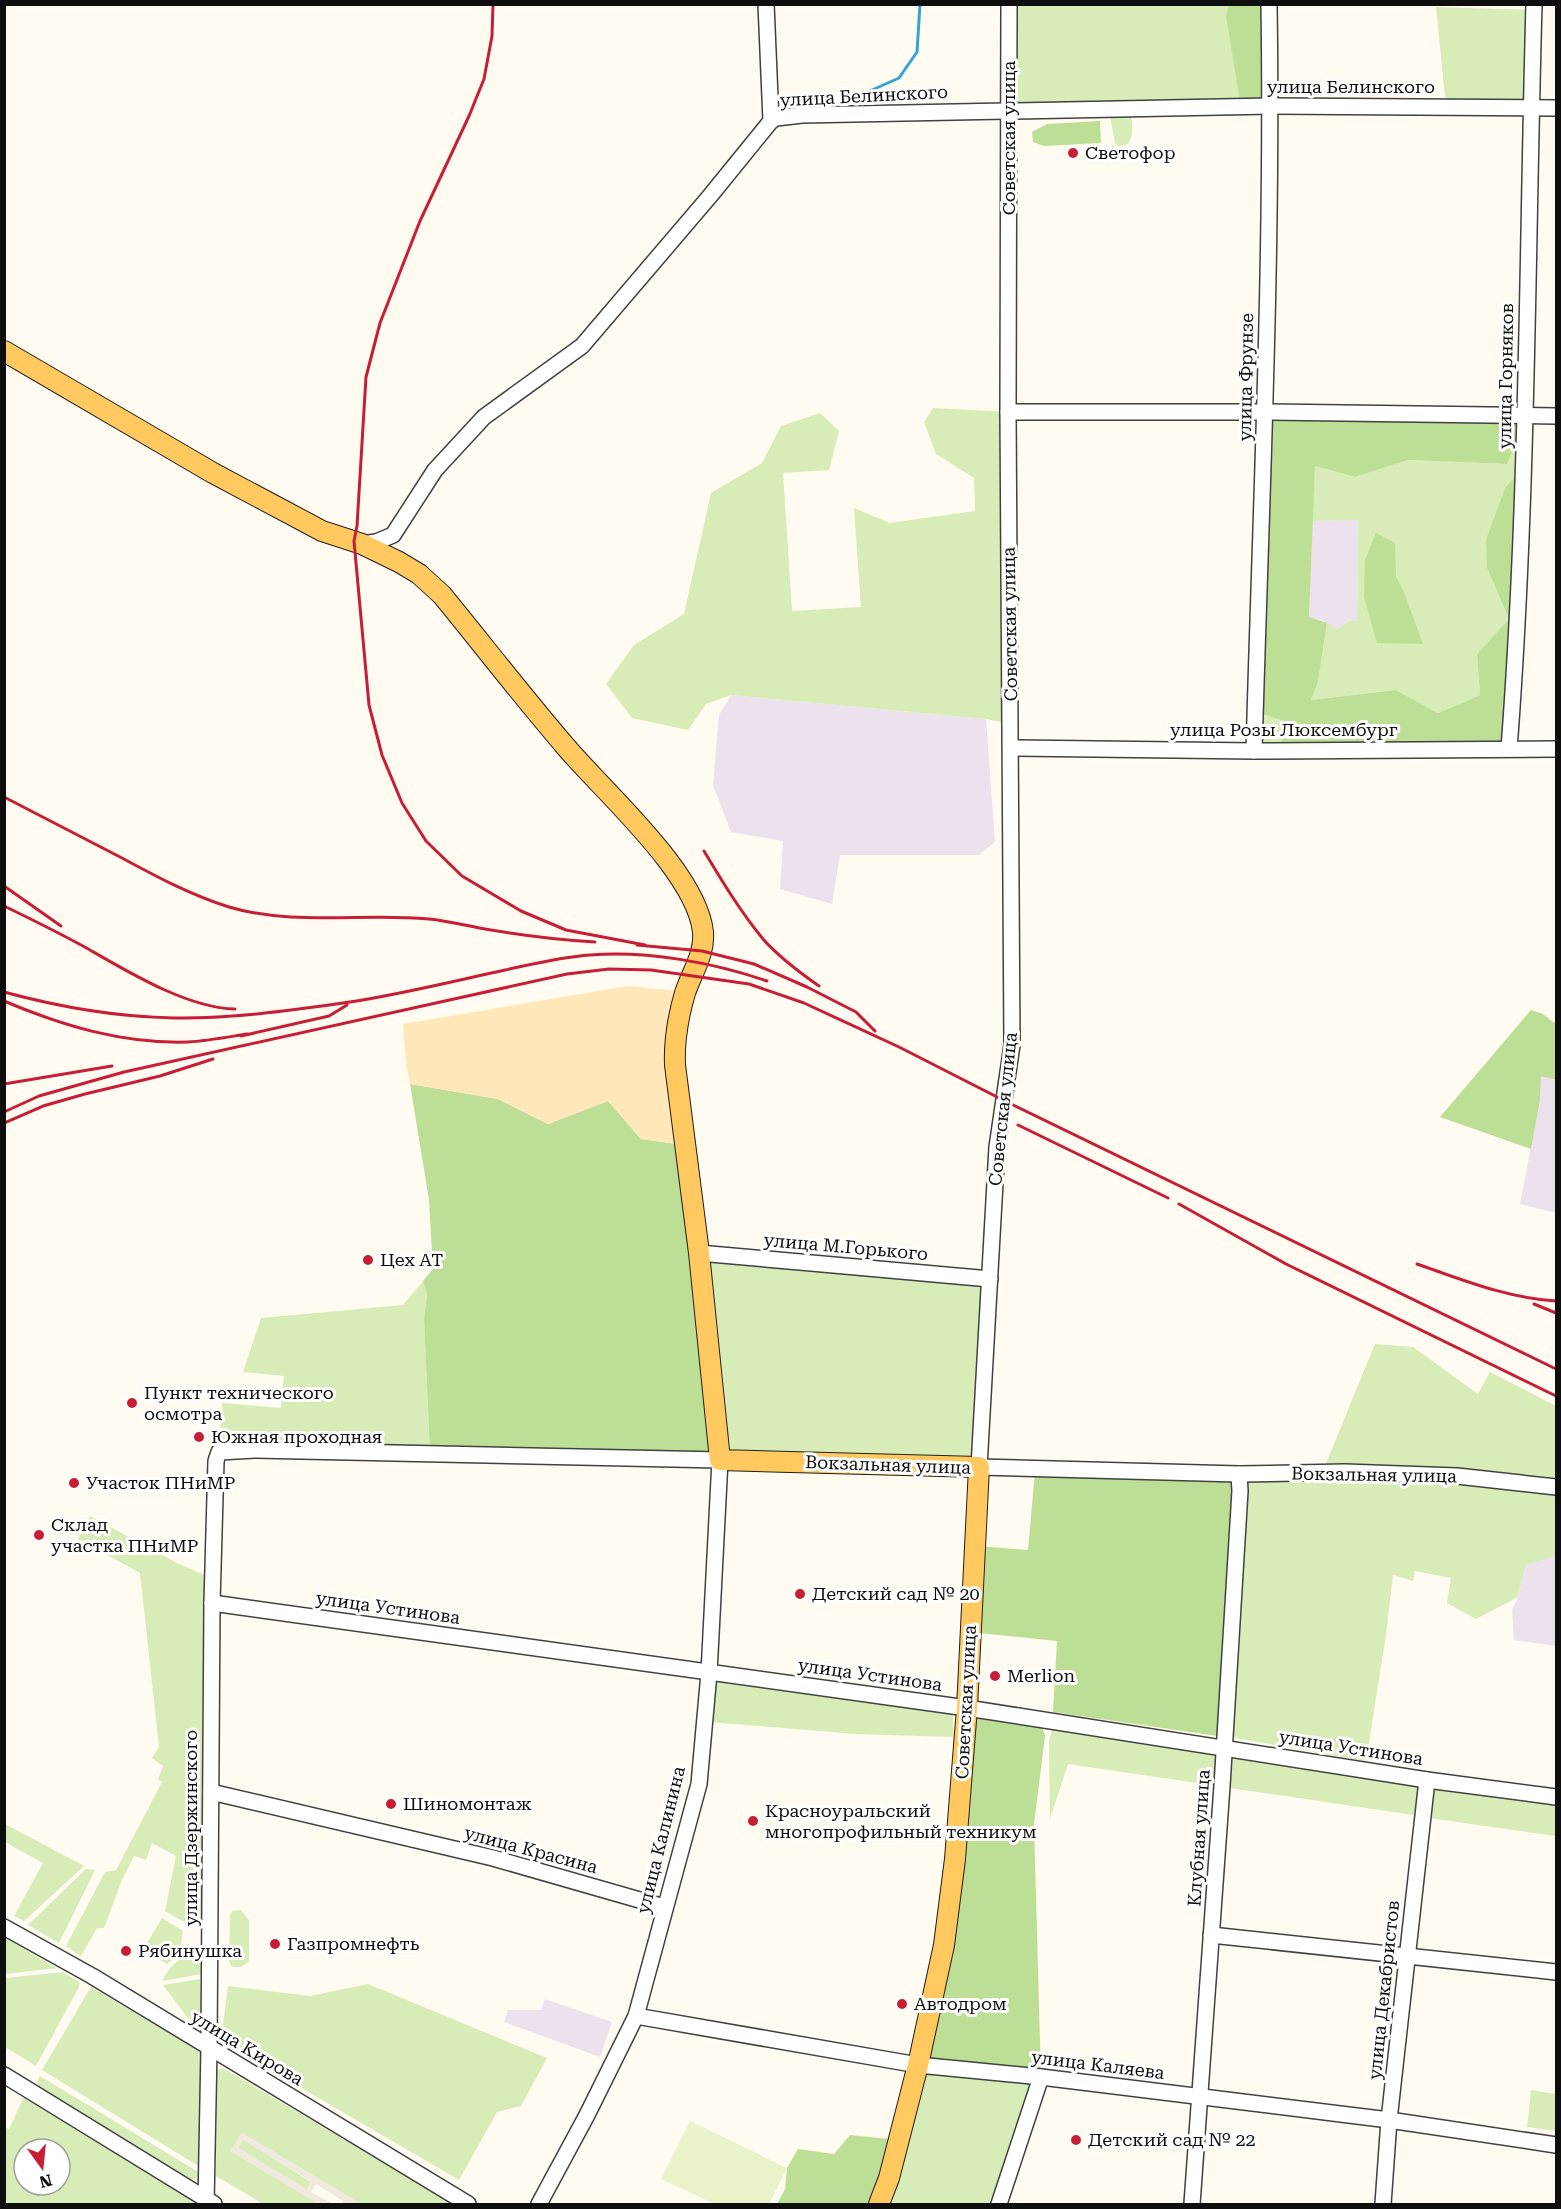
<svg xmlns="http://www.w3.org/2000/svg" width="1561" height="2209" font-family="'Roboto Serif',serif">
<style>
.industrial{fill:#ebe2ed}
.green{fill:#d7ecb7;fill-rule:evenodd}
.forest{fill:#bdde95}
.sand{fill:#fee8b9}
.pitch{fill:#e8f3c9}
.plaza{fill:#f0eade;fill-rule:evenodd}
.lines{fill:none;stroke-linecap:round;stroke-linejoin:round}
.stream{stroke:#34a4d5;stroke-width:3}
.minor-casing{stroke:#414141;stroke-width:18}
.major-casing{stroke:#1f1f1f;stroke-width:22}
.minor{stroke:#fff;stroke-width:15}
.major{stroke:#ffc960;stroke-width:20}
.rail{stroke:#c71e36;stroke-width:3}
.poi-dot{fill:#c71e36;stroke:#fff;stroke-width:2}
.labels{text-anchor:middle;stroke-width:6;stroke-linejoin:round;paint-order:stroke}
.street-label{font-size:18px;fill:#0e0e0e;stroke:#fff}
.poi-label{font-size:18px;fill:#0e0e0e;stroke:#fff;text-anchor:start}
</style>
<rect width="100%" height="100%" fill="#fffbf0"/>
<!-- industrial -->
<g class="industrial">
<path d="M1358,520L1357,621H1349L1337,629L1321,620L1309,618L1312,521Z"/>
<path d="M731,695L986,719L995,842L979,855H840L832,904L780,889L783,841L731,832L713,785L719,715Z"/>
<path d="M1541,1075L1556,1080V1213L1520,1204L1540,1100Z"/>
<path d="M1556,1556V1646L1514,1640L1512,1610L1518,1597L1526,1565Z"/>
<path d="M545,1999L612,2022L600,2057L504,2022L508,2010H541Z"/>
</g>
<!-- green -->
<g class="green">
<path d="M1009,5H1269L1271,106L1010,110Z"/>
<path d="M1436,7L1534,10L1532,108L1446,107Z"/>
<path d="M1110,115H1131C1132,124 1134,136 1128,144L1119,146L1115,143Z"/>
<path d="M933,408L1008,412L1011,724L986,719L731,695L706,704L688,730L632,718L606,684L634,645L684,614L711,493L762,463L781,426L820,413L839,431L829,470L783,473L792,611L861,607L854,508L890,523L975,511L974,478L936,454L924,422Z"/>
<path d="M1526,415L1523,467L1487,568L1509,619L1477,654L1480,695L1438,713L1394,690L1311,700L1318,682L1327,623L1337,629L1349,621H1357L1358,520L1312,521L1315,466L1355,477L1408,460L1506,464Z"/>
<path d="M1255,712L1287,722L1281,738L1283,751H1254Z"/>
<path d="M699,1253L990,1279L979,1467L720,1460Z"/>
<path d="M423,1281L427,1295L424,1319L430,1453L219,1452L222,1403L281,1408L284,1376L243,1372L261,1318L403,1305Z"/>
<path d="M1375,1344L1413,1347L1478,1394L1490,1372L1556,1406V1556L1526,1565L1518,1597L1476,1619L1447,1603L1451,1578L1415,1571L1413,1581L1393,1575L1386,1635L1366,1761L1229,1737L1239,1474L1322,1473Z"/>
<path d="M90,1516L177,1563L209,1577L203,1924L191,1926L165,1911L176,1856L152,1843L146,1860L134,1856L122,1880L104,1928H97L81,1956L66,1946L105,1872L116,1870L162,1782L158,1779L163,1766L152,1758L159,1747L140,1573L78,1539Z"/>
<path d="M714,1677L953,1710V1737L855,1734L709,1722Z"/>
<path d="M1052,1729L1229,1754L1424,1786L1420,1816L1068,1764L1050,1819L1049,1741Z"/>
<path d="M1432,1788L1556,1804V1836L1429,1818Z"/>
<path d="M5,1824L84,1866L24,1921L14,1916L43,1863L5,1842Z"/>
<path d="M86,1869L95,1870L59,1943L28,1925Z"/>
<path d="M241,1910L249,1920V1961C243,1967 239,1969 231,1966L229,1961L230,1915L232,1911Z"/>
<path d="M162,1918L183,1931L180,1953L167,1964L143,1950Z"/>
<path d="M4,1938H5L57,1968L5,1974Z"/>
<path d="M181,1958H202V1974L162,1981L170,1968Z"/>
<path d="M63,1972L79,1982V1987L36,2066L5,2047V1978Z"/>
<path d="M200,1979L201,2017L200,2022L193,2025L163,1985Z"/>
<path d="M368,1984L547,2058L521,2106L497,2112L459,2180L221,2041L228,1986L310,1996Z"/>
<path d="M91,1987L203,2053L200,2167L42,2070Z"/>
<path d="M918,2065L1041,2077L999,2204H879Z"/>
<path d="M223,2068L453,2204H361L242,2133L231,2151L319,2204H263L216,2176L217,2071Z"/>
<path d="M40,2076L200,2173L196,2178L188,2181L40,2090L37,2082Z"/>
<path d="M28,2088L206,2204H5L4,2127L9,2129ZM24,2149H60V2185H24Z"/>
<path d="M1531,2090L1556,2094V2131L1527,2127Z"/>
<path d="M243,2139L311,2182L306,2190L238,2148Z"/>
</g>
<!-- forest -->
<g class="forest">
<path d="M1229,5H1269L1271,106L1241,107L1226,16Z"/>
<path d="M1100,121L1101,143L1044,146L1033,142L1032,132L1047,124Z"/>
<path d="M1265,412L1526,415L1507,464L1408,460L1355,477L1315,466L1309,617L1327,623L1318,682L1311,700L1395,690L1438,713L1480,695L1477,654L1509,619L1487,568L1486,540L1505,488L1523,467L1509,749L1283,751L1281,738L1287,722L1255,712Z"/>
<path d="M1376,533L1395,543L1396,577L1404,592L1423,644L1377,643L1364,597L1365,560Z"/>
<path d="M1531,1010L1543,1014L1556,1024V1080L1541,1076L1540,1100L1531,1149L1440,1117Z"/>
<path d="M410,1084L498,1099L548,1124L608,1101L641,1139L684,1145L720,1460L430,1453L424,1319L427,1295L423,1281L433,1269L429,1200Z"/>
<path d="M1035,1471L1239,1474L1224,1737L1053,1712L1057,1641L970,1632L978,1546L1028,1550Z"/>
<path d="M967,1708L1042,1726L1045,1736L1034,1824L1041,2077L918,2065Z"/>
<path d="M850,2135L899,2140L879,2204H777L785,2189L787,2168L798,2149L834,2154Z"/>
</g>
<!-- sand -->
<path class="sand" d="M628,986L680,991L675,1035L684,1145L641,1139L608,1101L548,1124L498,1099L410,1084L406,1063L403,1024Z"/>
<!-- pitch -->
<path class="pitch" d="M690,2121L787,2168L769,2204H714L661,2179Z"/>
<!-- plaza -->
<path class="plaza" d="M242,2133L361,2204H341L343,2201L316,2184L311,2192L333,2204H319L230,2151ZM243,2140L311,2181L307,2189L238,2148Z"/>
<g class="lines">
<!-- stream -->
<path class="stream" d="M863,94L899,78L917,52L920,4"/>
<!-- minor casing -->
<g class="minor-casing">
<g id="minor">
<path d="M766,4L771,121"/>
<path d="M1009,4L1008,412L1012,1045L997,1147L979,1467L1239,1474L1345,1472L1457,1476L1556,1487"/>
<path d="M1008,412H1265L1556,416"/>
<path d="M362,544L376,542L393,535L435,470L484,417L582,346L710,196L771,121L776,118L802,115L1271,106L1556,108"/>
<path d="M1012,748L1254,751L1556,749"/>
<path d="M1509,749C1528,501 1527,253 1534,4"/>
<path d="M1254,751C1261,502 1273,253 1269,4"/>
<path d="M699,1253L990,1279"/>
<path d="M212,1603L967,1708L1427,1780L1556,1797"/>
<path d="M211,1792L493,1858L664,1907"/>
<path d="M4,1927L92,1976L468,2204"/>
<path d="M1211,1935L1556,1972"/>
<path d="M636,2016L918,2065L1041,2077L1389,2120L1556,2145"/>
<path d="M4,2075L214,2204"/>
<path d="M206,2204L209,2048L212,1603L216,1461L219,1452L255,1450L720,1460L709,1673L699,1784L636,2016L587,2115L539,2204"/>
<path d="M999,2204L1041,2077"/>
<path d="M1192,2204L1222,1786L1240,1491L1239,1474"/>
<path d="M1383,2204L1389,2120L1427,1780"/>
</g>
</g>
<!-- major casing -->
<g class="major-casing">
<path id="major" d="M4,351L213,473L292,515L322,531L362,544L399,562L419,574L442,595C483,645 523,697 566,747C604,792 697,873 703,932C705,954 692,972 685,993C678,1017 674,1040 675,1065L699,1253L720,1460L979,1467L967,1708L955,1859L944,1945L918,2065L889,2178L879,2204"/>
</g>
<!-- minor -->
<use href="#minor" class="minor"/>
<!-- major -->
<use href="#major" class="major"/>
<!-- rail -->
<g class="rail">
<path d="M493,4L492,36L484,79L469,116L420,221L380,323L366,377L357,526L354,541L369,705L382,755L402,803L426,841L462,876L521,911L566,930L645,945"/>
<path d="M4,797C44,818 83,838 122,858C157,877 191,895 229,907C293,926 363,913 429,919C450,921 471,927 491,930C526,936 561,940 595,942"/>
<path d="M704,851C722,881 740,911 763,939C779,957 799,972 819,986"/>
<path d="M4,886L61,926"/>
<path d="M4,906C31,919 57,932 83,946C125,970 186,1008 235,1009"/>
<path d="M637,945L702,951L754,964L807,987L856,1012L875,1031"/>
<path d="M4,992C59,1007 118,1017 174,1018C231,1019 293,1010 350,1002C402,994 454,981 505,970C533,964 561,957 590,955C646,950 715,963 767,981"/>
<path d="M4,1001C63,1026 123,1044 188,1042C207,1041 228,1037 247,1034"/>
<path d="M241,1036L329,1016L347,1005"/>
<path d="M4,1084L112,1066"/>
<path d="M4,1112L39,1096L124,1072L567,974L609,969L651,970L749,984L804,1003L899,1047L1003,1100L1556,1369"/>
<path d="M4,1123L43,1106L85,1094L160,1076L213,1059"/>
<path d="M1018,1125L1168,1198"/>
<path d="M1179,1204L1286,1264L1556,1396"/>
<path d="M1417,1264C1463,1280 1507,1298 1556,1301"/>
<path d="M1534,1304L1556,1313"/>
</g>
</g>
<!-- markers -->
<g class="poi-dot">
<circle cx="1073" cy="153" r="6"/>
<circle cx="368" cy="1260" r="6"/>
<circle cx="132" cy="1403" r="6"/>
<circle cx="199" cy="1437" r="6"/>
<circle cx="74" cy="1483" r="6"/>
<circle cx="39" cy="1535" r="6"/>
<circle cx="800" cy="1594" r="6"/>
<circle cx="995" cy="1676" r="6"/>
<circle cx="391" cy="1804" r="6"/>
<circle cx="753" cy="1821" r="6"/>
<circle cx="275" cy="1944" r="6"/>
<circle cx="126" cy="1951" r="6"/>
<circle cx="902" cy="2004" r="6"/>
<circle cx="1076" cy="2140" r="6"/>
</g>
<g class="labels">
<!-- street labels -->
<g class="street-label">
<text x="1351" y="93">улица Белинского</text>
<text transform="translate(864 96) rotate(-3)" y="6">улица Белинского</text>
<text transform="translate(1009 138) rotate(-90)" y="6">Советская улица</text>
<text transform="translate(1506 376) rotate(-89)" y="6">улица Горняков</text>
<text transform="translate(1246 377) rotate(-89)" y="6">улица Фрунзе</text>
<text transform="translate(1010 624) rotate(-91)" y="6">Советская улица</text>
<text x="1284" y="736">улица Розы Люксембург</text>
<text transform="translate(1003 1109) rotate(-84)" y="6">Советская улица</text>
<text transform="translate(846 1247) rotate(5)" y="6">улица М.Горького</text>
<text transform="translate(888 1465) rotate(2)" y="6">Вокзальная улица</text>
<text transform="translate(1374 1475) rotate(1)" y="6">Вокзальная улица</text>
<text transform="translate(388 1608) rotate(8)" y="6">улица Устинова</text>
<text transform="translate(870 1675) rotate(8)" y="6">улица Устинова</text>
<text transform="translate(966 1702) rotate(-87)" y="6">Советская улица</text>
<text transform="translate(1351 1748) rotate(9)" y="6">улица Устинова</text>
<text transform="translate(191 1828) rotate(-90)" y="6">улица Дзержинского</text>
<text transform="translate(1199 1838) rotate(-86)" y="6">Клубная улица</text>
<text transform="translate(661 1840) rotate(-76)" y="6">улица Калинина</text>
<text transform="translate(531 1850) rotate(15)" y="6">улица Красина</text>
<text transform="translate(1384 1990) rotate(-84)" y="6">улица Декабристов</text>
<text transform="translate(247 2048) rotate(31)" y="6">улица Кирова</text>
<text transform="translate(1098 2065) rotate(7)" y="6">улица Каляева</text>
</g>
<!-- poi labels -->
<g class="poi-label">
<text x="1085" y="159">Светофор</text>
<text x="380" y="1266">Цех АТ</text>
<text x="144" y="1399">Пункт технического<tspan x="144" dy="21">осмотра</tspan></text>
<text x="211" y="1443">Южная проходная</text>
<text x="86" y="1489">Участок ПНиМР</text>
<text x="51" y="1531">Склад<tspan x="51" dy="21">участка ПНиМР</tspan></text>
<text x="812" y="1600">Детский сад № 20</text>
<text x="1007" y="1682">Merlion</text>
<text x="403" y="1810">Шиномонтаж</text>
<text x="765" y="1817">Красноуральский<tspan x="765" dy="21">многопрофильный техникум</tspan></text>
<text x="287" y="1950">Газпромнефть</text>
<text x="138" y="1957">Рябинушка</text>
<text x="914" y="2010">Автодром</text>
<text x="1088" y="2146">Детский сад № 22</text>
</g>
</g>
<!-- border -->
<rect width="1561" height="2209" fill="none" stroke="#0e0e0e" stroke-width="12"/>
<!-- north arrow -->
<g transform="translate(42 2167) rotate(165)"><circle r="28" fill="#ffffff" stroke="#9f9f9f" stroke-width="1.5"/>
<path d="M0-4.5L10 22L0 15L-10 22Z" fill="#c71e36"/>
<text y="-9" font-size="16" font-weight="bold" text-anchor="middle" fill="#0e0e0e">N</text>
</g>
</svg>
